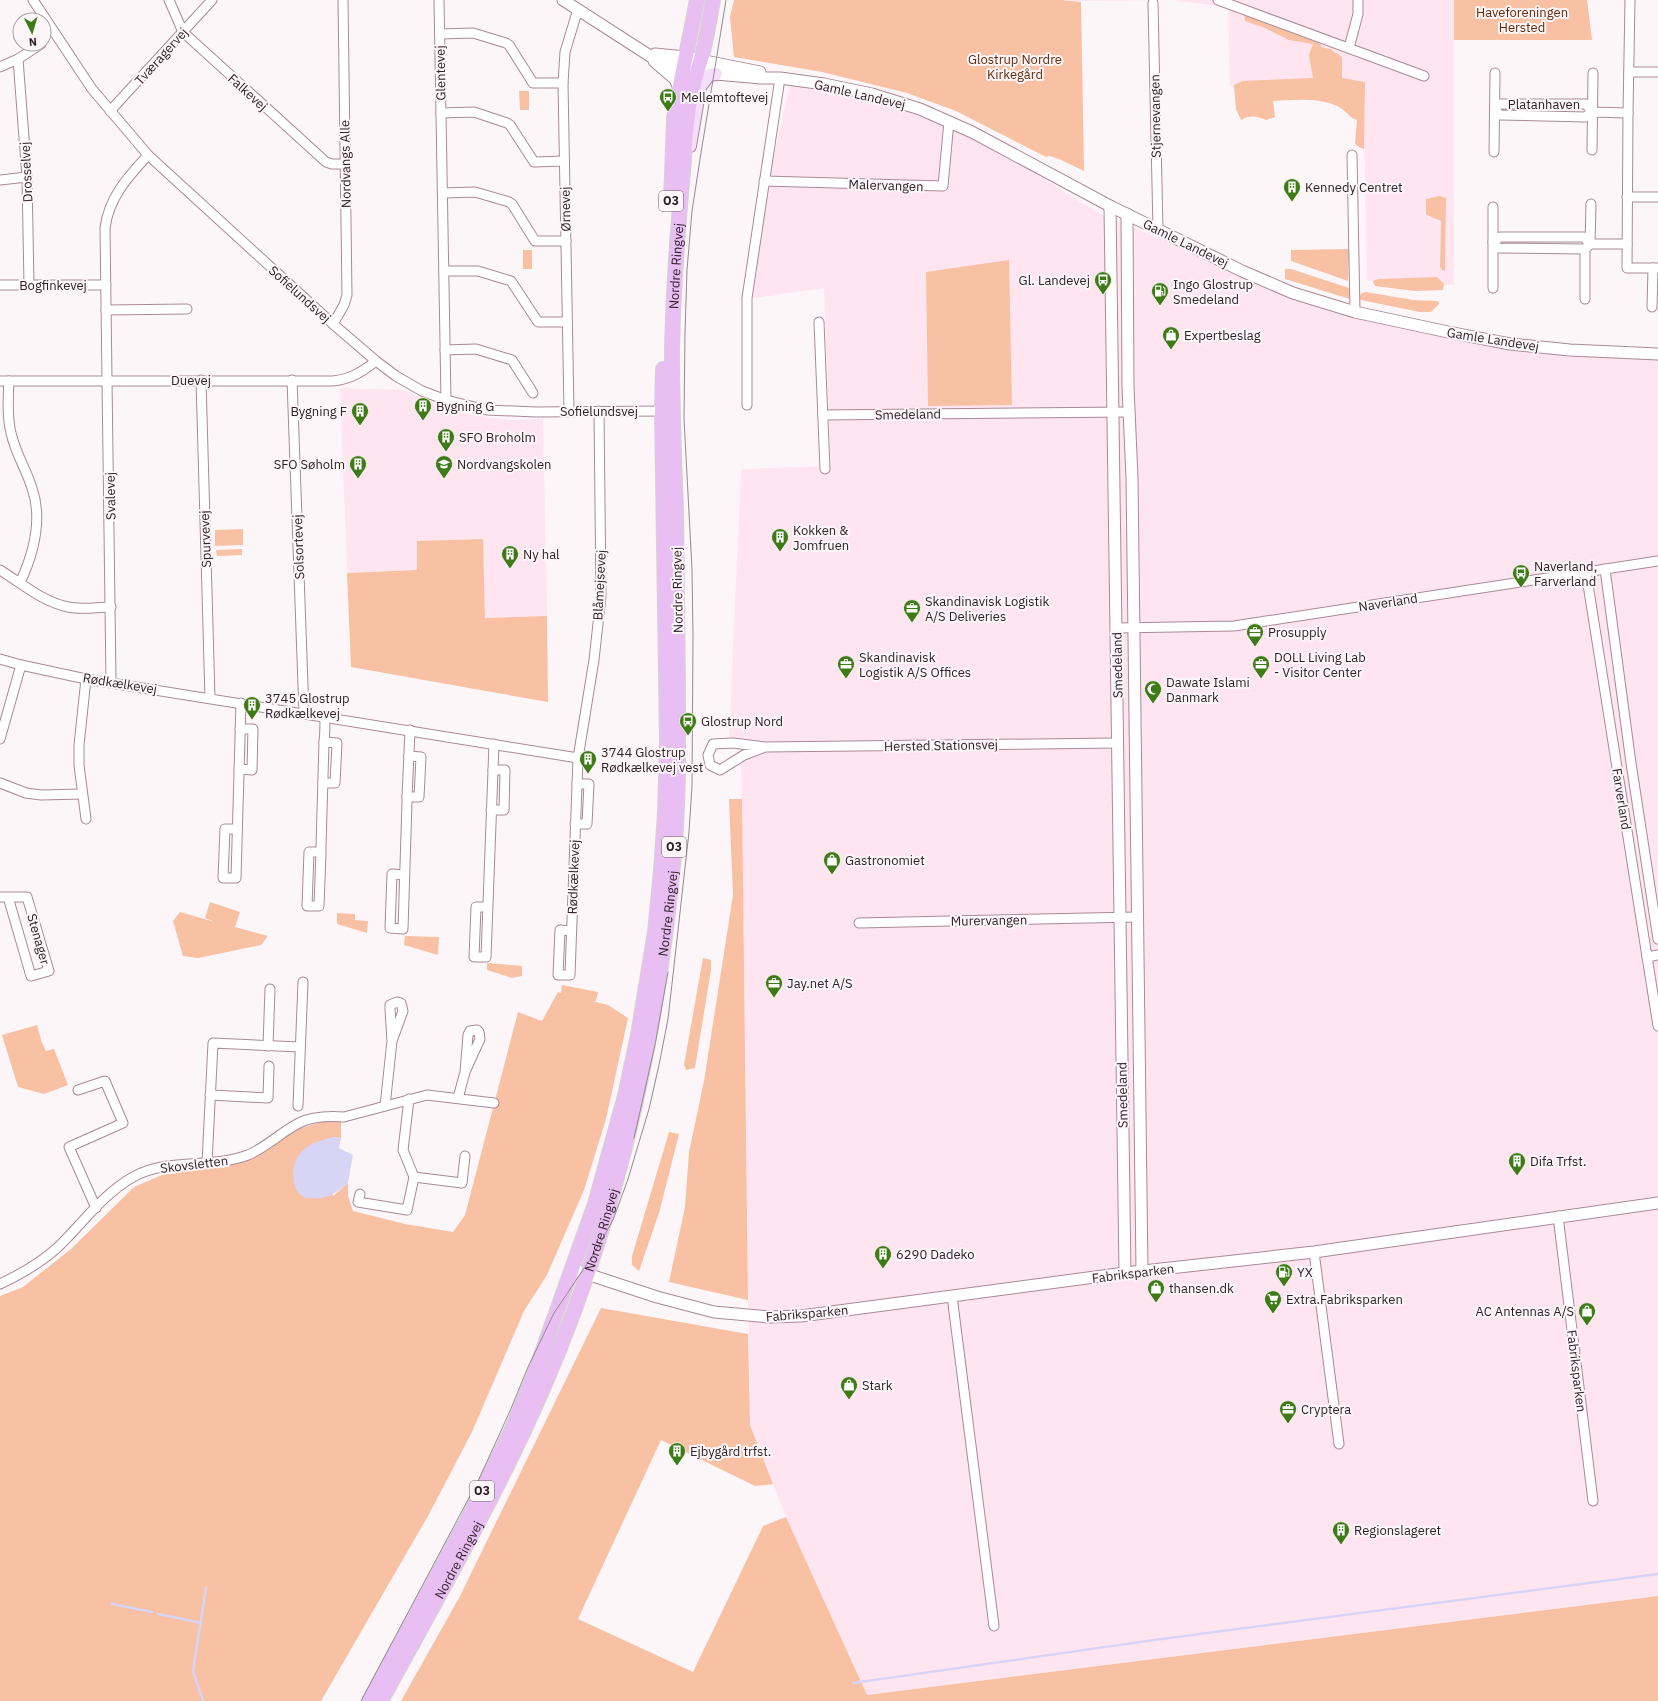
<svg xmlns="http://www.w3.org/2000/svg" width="1658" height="1701" font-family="'IBM Plex Sans',sans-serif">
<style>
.built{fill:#ffe5f0}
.green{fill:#f8c1a4}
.water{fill:#d8d4f6}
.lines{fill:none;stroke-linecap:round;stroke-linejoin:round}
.stream{stroke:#d8d4f6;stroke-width:2.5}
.minor-casing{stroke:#a98997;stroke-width:11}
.tertiary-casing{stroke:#a98997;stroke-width:13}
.secondary-casing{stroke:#a98997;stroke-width:14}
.primary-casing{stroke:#d5d3d4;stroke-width:16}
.minor{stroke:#fff;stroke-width:9}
.tertiary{stroke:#fff;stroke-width:11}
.secondary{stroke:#f4def9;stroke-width:12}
.primary{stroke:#e9bef2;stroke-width:14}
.tram{stroke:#948a8f;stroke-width:1}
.labels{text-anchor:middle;stroke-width:4;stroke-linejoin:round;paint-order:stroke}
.shield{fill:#fdf6f9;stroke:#6d6267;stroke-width:1}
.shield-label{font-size:12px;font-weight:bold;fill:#2f2228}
.park-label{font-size:13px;fill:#612c0a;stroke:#fdf6f9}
.street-label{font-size:13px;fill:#2f2228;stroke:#fdf6f9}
.poi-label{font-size:13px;fill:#2f2228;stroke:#fdf6f9;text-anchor:start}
</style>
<rect width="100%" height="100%" fill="#fdf6f9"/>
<!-- built -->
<g class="built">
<path d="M1063,0H1454V285L1367,281L1363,83L1230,87L1228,7L1171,0L1081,1Z"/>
<path d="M790,85L879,100L984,142L1100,214L1220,263L1407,330L1538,351L1658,353V1596L867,1695L786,1517L750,1425L741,741L729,740L741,469L831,466L824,288L740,300Z"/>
<path d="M340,388L403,390L434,403L458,412L483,417L509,420L543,419L547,616L485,618L483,539L417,570L347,573Z"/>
</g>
<!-- green -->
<g class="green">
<path d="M734,0H1062L1081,2L1084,171L1059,159L1049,156L1046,157L956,111L907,93L822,72L734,57L730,17Z"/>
<path d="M1454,0H1587L1592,40H1454Z"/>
<path d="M1244,11L1320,40L1321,47L1330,49L1342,57V78L1365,82L1364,149L1359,147L1355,144L1357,120C1349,118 1347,111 1339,107C1320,97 1295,100 1273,101L1275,117L1266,120C1257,116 1250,115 1241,120L1236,109L1234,85L1243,81L1313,78L1309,55L1313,44L1289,40L1265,28L1245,21Z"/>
<path d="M519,91H529V110H520Z"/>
<path d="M1440,196L1446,198L1445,270L1443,271L1440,267L1441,221C1436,218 1431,218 1426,214V199Z"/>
<path d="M1349,249L1348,281L1291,261V250Z"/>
<rect x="523" y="250" width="9" height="19"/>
<path d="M1009,260L1012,405L928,406L926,272Z"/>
<path d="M1285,269H1291L1349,288L1350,299L1285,279Z"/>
<path d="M1437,277L1444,284L1443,290L1415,291L1375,286L1373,282L1374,280L1380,279Z"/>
<path d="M1366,292L1413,300L1437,301L1439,302V304L1431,312H1420L1361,300L1359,297L1362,293Z"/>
<path d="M243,529V545L215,546V530Z"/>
<path d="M483,539L485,618L547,616L548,702L351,667L347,573L417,570V541Z"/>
<path d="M242,549V555L217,556L216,550Z"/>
<path d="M729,799H742L748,1300L669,1282L685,1207L689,1152L704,1081L733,895Z"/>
<path d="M210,902L240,912L235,927L268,936L261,945L198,958L183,956L173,921L180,912L215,922L205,918Z"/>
<path d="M337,913L355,914V920L368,921L367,933L337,924Z"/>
<path d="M405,936L439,937L438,955L404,945Z"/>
<path d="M703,958L711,960V970L695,1068L686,1070L684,1065Z"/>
<path d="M487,963L522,966V976L512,978L487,970Z"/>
<path d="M562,985L598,992L596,1001H592L608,1005L628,1018L606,1119L584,1190L547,1275L524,1311L472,1432L428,1516L321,1701H0V1296L23,1287L71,1249L134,1187L162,1175L196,1169L227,1167L254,1157L297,1129L325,1121H341V1138L333,1137L313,1144L333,1196L348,1183V1196L353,1211L405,1224L453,1232L465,1215L518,1012L542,1021L558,992L561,993Z"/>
<path d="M37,1025L42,1043L46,1051L54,1049L68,1085L44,1094L18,1087L2,1035Z"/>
<path d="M669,1132L679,1134L659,1213L639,1271L632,1265V1256Z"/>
<path d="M601,1308L748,1334L750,1425L773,1484L755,1486L661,1440L578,1619L693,1672L763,1526L786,1517L867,1695L1658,1596V1701H401L460,1596Z"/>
</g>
<!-- water -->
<path class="water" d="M333,1137L341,1138L339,1148L353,1155L348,1183C332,1196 327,1200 305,1198C302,1196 298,1193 296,1189C291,1178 293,1159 302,1151C310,1143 322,1140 333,1137Z"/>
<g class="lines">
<!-- stream -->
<g class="stream">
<path d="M112,1604L152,1612"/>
<path d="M158,1614L201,1623"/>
<path d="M853,1683L1154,1640L1658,1574"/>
<path d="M203,1701L193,1671L206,1588"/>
</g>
<!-- minor casing -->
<g class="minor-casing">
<g id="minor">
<path d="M33,0L92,89L148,155L333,324L376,361L396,376L422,391L446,400L487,410L536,412L662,411"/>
<path d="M169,0L183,32L326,162L332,164H345"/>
<path d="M439,0L446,400"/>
<path d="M1218,0L1424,76"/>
<path d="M1630,0L1628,113L1627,268H1658"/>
<path d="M1153,3L1158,230"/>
<path d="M440,34L473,33L506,43L509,45L533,83H563"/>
<path d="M1349,48L1358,14V0"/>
<path d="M18,59L27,177L29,285"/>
<path d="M0,67L18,59L41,44"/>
<path d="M1629,72H1658"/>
<path d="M110,111L212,0"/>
<path d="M1592,112L1586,104H1499L1495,110L1500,115L1585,117L1592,112L1628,113"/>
<path d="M441,113L474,112L507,123L510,125L534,162L564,161"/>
<path d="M1592,150L1593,73"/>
<path d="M1494,152L1495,73"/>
<path d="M1352,155L1355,312"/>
<path d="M0,180L27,177"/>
<path d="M764,181L943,186L949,121"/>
<path d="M443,193L475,192L509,202L512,204L535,241H566"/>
<path d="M1627,197H1658"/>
<path d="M1590,244L1584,237H1500L1493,242L1498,248L1585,249L1590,244H1627"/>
<path d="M1590,244L1591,204"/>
<path d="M444,271H478L511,281L538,322H567"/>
<path d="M0,285H106"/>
<path d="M1493,288V207"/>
<path d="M1585,299V249"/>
<path d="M1652,307L1653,268"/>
<path d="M106,310L187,309"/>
<path d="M819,322L825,469"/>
<path d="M333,324L344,305L347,295L343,0"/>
<path d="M445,350L476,349L512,360L533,393"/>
<path d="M201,380L210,698"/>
<path d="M292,380L304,713"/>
<path d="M0,381H333C351,379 362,372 376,361"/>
<path d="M9,381C8,398 7,417 11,433C15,452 26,469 32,488C43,520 34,553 20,583"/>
<path d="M747,405V298L780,78"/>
<path d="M569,411L563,83L565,52L578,9"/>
<path d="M823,415L1129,412"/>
<path d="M1605,569L1631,763L1658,939"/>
<path d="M0,570C21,583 43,602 68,607C82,610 97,607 111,607"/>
<path d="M1586,572L1658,1026"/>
<path d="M1116,628L1234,626L1658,561"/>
<path d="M0,659L21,665L86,679L578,758"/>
<path d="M86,679L79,745V765L86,819"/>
<path d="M111,682L105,228C109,197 128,177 148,155"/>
<path d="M0,739L21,665"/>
<path d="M765,747L744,755L720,770L710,765L708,755L713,744L733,743L765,747L1117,743"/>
<path d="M239,769L252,770L253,729H240"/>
<path d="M0,783L26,793L41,795L82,794"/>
<path d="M323,783H335L337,743L324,742"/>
<path d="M407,797H419L421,757L409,756"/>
<path d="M491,810H504L505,770H493"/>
<path d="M575,824H587L589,784H577"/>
<path d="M237,829H225L223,878H236L241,703"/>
<path d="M321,852H309L307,906H319L321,852V847L324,742C325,734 325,725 325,716"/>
<path d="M404,875L392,874L390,928L403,929L407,802V797L410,730"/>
<path d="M0,897H27L49,971L31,976L8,897"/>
<path d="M488,907H476L474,957H486C489,886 491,815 494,744"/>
<path d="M859,923L1136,917"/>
<path d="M571,931L560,930L558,975H570L578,758L594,660L601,596L599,411"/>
<path d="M1647,957L1658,955"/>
<path d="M268,1046L270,989"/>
<path d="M78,1090L105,1081L123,1123L69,1147L96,1208"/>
<path d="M210,1095L268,1098L269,1066"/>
<path d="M458,1098L465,1072L480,1039L479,1032L477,1030L470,1031L468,1035L465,1072"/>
<path d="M298,1106L303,982"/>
<path d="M385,1106L392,1041L403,1011L401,1003L397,1002L390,1005V1009L392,1041"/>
<path d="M207,1163L213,1043L300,1047"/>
<path d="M414,1177L462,1183L465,1156"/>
<path d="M360,1194L358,1202L407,1210L414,1177L403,1150L409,1099"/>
<path d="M1558,1216L1593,1501"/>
<path d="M1314,1252L1339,1444"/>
<path d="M0,1284C21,1274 41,1263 58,1247C83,1223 103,1194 133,1177C169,1157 211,1169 248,1155C267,1147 281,1132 299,1123C313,1116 329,1116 344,1117L427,1095L494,1103"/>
<path d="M952,1296L994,1626"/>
</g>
</g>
<!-- tertiary casing -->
<g class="tertiary-casing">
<g id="tertiary">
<path d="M563,0L650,56L671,65L716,74L761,78H780L824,84L872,94L920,109L972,132L1110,206L1242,271L1293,293L1355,312L1448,332L1510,344L1570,350L1658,354"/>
<path d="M655,54L685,57L760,72"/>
<path d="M654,61L675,79L679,88"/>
<path d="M1110,206L1125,1273"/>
<path d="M1127,214L1128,387L1132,478L1142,1271"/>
<path d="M572,1269L657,1297L714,1312L769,1317L801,1316L1125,1273L1314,1252L1658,1203"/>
</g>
</g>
<!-- secondary casing -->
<g class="secondary-casing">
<path id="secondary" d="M690,146L700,87L709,75L716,74"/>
</g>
<!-- primary casing -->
<g class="primary-casing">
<g id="primary">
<path d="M671,202L674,119L677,101L697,0"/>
<path d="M369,1701L467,1520L512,1429L534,1375L595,1204L625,1096L638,1035L655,932L661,871L665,813L667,742L662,411L663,369"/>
<path id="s1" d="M381,1701C429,1613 479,1526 522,1435C608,1254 656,1055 674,855C679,800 678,743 678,687C677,628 677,569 676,510C674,457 672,404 672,351C673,295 677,239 682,183C685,154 685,124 691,95C694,81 699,66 703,52C707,35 710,17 713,0"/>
</g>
</g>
<!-- minor -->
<use href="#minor" class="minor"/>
<!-- tertiary -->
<use href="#tertiary" class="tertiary"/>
<!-- secondary -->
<use href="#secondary" class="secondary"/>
<!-- primary -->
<use href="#primary" class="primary"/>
<!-- tram -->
<g class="tram">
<path d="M634,1138L655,1045L668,972"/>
<path d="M361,1701L479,1479L510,1411L528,1367L554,1313L593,1255L613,1220L628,1179L649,1109L659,1065L668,1019L673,975L689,832L692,786L693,636L692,569L684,419L685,333L687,270L692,211L701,153L726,0"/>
</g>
</g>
<!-- icons -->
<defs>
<g id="bus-pin" transform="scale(0.9)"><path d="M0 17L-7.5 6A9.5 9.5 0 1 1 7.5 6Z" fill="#3d7b17" stroke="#fdf6f9"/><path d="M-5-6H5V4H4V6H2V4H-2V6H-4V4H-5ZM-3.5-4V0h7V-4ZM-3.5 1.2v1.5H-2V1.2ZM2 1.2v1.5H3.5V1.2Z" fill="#fff"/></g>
<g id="building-pin" transform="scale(0.9)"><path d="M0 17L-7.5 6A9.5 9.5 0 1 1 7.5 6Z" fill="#3d7b17" stroke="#fdf6f9"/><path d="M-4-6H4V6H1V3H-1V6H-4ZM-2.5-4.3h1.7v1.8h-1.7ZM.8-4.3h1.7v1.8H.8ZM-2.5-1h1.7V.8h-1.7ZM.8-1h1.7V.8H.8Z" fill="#fff"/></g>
<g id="fuel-pin" transform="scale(0.9)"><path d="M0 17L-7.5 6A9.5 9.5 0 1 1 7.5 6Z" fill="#3d7b17" stroke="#fdf6f9"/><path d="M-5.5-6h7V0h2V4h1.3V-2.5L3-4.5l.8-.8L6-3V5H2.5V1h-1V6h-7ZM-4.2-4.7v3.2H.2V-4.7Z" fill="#fff"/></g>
<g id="shop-pin" transform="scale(0.9)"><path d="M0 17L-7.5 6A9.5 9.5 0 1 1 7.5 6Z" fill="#3d7b17" stroke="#fdf6f9"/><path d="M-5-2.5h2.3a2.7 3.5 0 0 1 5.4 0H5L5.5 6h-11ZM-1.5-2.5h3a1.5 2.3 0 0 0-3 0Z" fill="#fff"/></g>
<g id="school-pin" transform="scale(0.9)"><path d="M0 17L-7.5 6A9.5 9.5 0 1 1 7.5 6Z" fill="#3d7b17" stroke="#fdf6f9"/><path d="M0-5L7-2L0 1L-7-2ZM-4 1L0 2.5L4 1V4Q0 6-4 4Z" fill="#fff"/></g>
<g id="office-pin" transform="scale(0.9)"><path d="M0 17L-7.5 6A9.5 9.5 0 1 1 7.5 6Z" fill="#3d7b17" stroke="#fdf6f9"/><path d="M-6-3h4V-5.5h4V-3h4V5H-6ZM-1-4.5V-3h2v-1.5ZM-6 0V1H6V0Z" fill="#fff"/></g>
<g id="mosque-pin" transform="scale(0.9)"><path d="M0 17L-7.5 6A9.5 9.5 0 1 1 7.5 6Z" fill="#3d7b17" stroke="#fdf6f9"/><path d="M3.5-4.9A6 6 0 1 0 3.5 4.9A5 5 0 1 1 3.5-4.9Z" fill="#fff"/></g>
<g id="supermarket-pin" transform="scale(0.9)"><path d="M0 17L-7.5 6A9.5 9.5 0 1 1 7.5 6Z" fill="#3d7b17" stroke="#fdf6f9"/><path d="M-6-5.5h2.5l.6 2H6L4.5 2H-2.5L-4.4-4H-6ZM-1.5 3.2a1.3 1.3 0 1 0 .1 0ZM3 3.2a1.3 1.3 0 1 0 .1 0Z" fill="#fff"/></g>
</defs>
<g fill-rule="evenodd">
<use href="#bus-pin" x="668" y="97"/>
<use href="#building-pin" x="1292" y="187"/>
<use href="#bus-pin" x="1103" y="280"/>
<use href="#fuel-pin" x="1160" y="291"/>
<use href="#shop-pin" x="1171" y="335"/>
<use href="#building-pin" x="423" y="406"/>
<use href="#building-pin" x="360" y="411"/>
<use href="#building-pin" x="446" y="437"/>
<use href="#building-pin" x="358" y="464"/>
<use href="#school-pin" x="444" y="464"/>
<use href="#building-pin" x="780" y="537"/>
<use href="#building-pin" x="510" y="554"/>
<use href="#bus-pin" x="1521" y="573"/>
<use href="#office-pin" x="912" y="608"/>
<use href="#office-pin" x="1255" y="632"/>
<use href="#office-pin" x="846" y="664"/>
<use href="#office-pin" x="1261" y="664"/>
<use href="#mosque-pin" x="1153" y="689"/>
<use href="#building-pin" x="252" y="705"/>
<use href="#bus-pin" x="688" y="721"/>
<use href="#building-pin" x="588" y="759"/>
<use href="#shop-pin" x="832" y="860"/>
<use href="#office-pin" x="774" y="983"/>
<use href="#building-pin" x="1517" y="1161"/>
<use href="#building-pin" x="883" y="1254"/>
<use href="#fuel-pin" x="1284" y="1272"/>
<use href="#shop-pin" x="1156" y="1288"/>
<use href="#supermarket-pin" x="1273" y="1299"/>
<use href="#shop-pin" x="1587" y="1311"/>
<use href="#shop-pin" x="849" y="1385"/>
<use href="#office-pin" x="1288" y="1409"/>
<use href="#building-pin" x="677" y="1451"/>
<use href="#building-pin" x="1341" y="1530"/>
</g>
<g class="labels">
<!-- shield labels -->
<g class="shield">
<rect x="659" y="191" width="24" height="20" rx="3"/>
<rect x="662" y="837" width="24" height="20" rx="3"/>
<rect x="470" y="1481" width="24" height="20" rx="3"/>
</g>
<g class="shield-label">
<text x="671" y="205">O3</text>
<text x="674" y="851">O3</text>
<text x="482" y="1495">O3</text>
</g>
<!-- park labels -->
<g class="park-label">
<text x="1522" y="17">Haveforeningen<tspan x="1522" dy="15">Hersted</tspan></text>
<text x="1015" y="64">Glostrup Nordre<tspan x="1015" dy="15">Kirkegård</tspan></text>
</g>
<!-- street labels -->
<g class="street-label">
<text transform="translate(161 56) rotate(-48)" y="5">Tværagervej</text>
<text transform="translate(440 73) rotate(-91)" y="5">Glentevej</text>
<text transform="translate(248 92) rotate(42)" y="5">Falkevej</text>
<text transform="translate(860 94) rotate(13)" y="5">Gamle Landevej</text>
<text x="1544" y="109">Platanhaven</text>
<text transform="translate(1155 116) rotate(-91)" y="5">Stjernevangen</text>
<text transform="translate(345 164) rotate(-91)" y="5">Nordvangs Alle</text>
<text transform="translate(26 172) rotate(-93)" y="5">Drosselvej</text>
<text transform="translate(886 185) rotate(2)" y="5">Malervangen</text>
<text transform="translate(565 209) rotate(-91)" y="5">Ørnevej</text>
<text transform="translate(1186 243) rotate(26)" y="5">Gamle Landevej</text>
<text dy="5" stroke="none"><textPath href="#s1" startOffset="1493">Nordre Ringvej</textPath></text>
<text x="53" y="290">Bogfinkevej</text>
<text transform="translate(300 294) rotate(42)" y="5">Sofielundsvej</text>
<text transform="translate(1493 339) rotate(9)" y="5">Gamle Landevej</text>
<text x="191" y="385">Duevej</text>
<text x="599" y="416">Sofielundsvej</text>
<text transform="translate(908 414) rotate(-1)" y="5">Smedeland</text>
<text transform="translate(110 496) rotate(-91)" y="5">Svalevej</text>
<text transform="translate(205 539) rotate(-92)" y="5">Spurvevej</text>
<text transform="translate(298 547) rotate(-92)" y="5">Solsortevej</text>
<text transform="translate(599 585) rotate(-87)" y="5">Blåmejsevej</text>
<text transform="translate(677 590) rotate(-91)" y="5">Nordre Ringvej</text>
<text transform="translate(1388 602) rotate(-9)" y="5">Naverland</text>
<text transform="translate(1117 665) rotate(-91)" y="5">Smedeland</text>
<text transform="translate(120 683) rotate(9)" y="5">Rødkælkevej</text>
<text transform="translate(941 745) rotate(-1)" y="5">Hersted Stationsvej</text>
<text transform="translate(1622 799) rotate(81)" y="5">Farverland</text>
<text transform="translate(573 877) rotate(-88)" y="5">Rødkælkevej</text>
<text dy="5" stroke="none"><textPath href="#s1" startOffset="845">Nordre Ringvej</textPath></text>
<text transform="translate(989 920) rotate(-1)" y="5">Murervangen</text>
<text transform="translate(39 939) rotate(74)" y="5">Stenager</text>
<text transform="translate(1122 1095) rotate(-91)" y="5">Smedeland</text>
<text transform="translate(194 1164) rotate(-7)" y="5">Skovsletten</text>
<text dy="5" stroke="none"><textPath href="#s1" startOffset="521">Nordre Ringvej</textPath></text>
<text transform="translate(1133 1273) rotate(-7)" y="5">Fabriksparken</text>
<text transform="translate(807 1313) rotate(-5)" y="5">Fabriksparken</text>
<text transform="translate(1577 1371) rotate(83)" y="5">Fabriksparken</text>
<text dy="5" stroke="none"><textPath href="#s1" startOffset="161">Nordre Ringvej</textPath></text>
</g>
<!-- poi labels -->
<g class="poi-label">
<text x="681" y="102">Mellemtoftevej</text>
<text x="1305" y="192">Kennedy Centret</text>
<text x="1090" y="285" text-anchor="end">Gl. Landevej</text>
<text x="1173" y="289">Ingo Glostrup<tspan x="1173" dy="15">Smedeland</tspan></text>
<text x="1184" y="340">Expertbeslag</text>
<text x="436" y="411">Bygning G</text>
<text x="347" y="416" text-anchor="end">Bygning F</text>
<text x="459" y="442">SFO Broholm</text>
<text x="345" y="469" text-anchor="end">SFO Søholm</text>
<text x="457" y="469">Nordvangskolen</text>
<text x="793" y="535">Kokken &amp;<tspan x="793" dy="15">Jomfruen</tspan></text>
<text x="523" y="559">Ny hal</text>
<text x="1534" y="571">Naverland,<tspan x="1534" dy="15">Farverland</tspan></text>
<text x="925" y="606">Skandinavisk Logistik<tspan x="925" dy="15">A/S Deliveries</tspan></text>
<text x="1268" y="637">Prosupply</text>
<text x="859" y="662">Skandinavisk<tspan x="859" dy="15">Logistik A/S Offices</tspan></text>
<text x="1274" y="662">DOLL Living Lab<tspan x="1274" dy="15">- Visitor Center</tspan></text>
<text x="1166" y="687">Dawate Islami<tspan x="1166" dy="15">Danmark</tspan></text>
<text x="265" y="703">3745 Glostrup<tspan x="265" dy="15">Rødkælkevej</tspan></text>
<text x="701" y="726">Glostrup Nord</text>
<text x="601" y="757">3744 Glostrup<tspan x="601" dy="15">Rødkælkevej vest</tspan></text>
<text x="845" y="865">Gastronomiet</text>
<text x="787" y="988">Jay.net A/S</text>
<text x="1530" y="1166">Difa Trfst.</text>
<text x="896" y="1259">6290 Dadeko</text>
<text x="1297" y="1277">YX</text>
<text x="1169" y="1293">thansen.dk</text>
<text x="1286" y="1304">Extra.Fabriksparken</text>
<text x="1574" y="1316" text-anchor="end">AC Antennas A/S</text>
<text x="862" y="1390">Stark</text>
<text x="1301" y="1414">Cryptera</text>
<text x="690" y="1456">Ejbygård trfst.</text>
<text x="1354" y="1535">Regionslageret</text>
</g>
</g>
<!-- north arrow -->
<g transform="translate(32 32) rotate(175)"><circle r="19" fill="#fdf6f9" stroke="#aba1a5"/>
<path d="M0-3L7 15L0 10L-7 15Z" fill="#3d7b17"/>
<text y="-6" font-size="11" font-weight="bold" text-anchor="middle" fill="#2f2228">N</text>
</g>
</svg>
